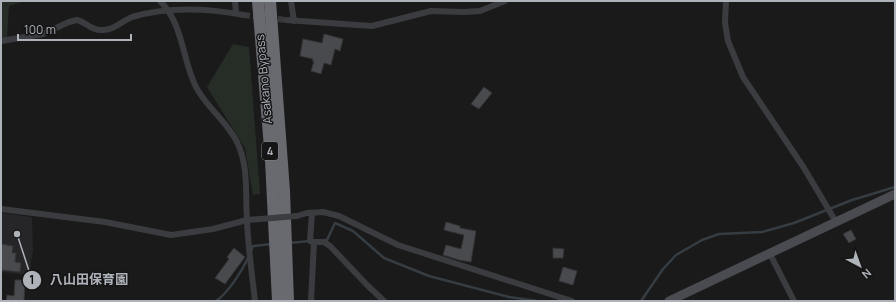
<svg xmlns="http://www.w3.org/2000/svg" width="896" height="302" font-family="Manrope,'Noto Sans JP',sans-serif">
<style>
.built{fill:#262628}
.green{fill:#262d27}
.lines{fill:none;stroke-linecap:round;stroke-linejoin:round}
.stream{stroke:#353d43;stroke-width:2.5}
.building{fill:#494a4d;stroke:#343437}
.street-tunnel{stroke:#38383b;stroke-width:6;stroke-dasharray:6 3;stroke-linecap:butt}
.street{stroke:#3b3c40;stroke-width:6}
.secondary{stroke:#494b50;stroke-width:9}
.highway{stroke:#686a70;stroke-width:12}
.street-bridge{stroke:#3b3c40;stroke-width:6}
.labels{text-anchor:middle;stroke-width:3;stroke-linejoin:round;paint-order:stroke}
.shield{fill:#151516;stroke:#808388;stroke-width:1}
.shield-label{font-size:11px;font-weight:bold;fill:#aeb2b9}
.street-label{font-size:12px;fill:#aeb2b9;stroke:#151516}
.leader{fill:none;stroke:#aeb2b9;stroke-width:1.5}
.callout-dot{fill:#aeb2b9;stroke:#151516;stroke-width:1.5}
.mark-label{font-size:12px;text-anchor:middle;font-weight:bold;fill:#111}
.callout-label{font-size:13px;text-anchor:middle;font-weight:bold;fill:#aeb2b9;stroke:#151516;stroke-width:3;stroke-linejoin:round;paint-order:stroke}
</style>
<rect width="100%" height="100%" fill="#1a1a1b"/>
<!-- built -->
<path class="built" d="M1,213L32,217L33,250L29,275L1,272Z"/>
<!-- green -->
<g class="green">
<path d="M1,1H25L9,6L7,38H1Z"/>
<path d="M233,44L249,47L260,194L253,195L245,148L207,87Z"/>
</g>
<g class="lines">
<!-- stream -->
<g class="stream">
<path d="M325,240H327L335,223L353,231L384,258L429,276L509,297L537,301"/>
<path d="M289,243L310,241"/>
<path d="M251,251L253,246L272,244"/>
<path d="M216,301C228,293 242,271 248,258"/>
<path d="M641,301L663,269L676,255L702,240L719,234L762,232L794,223L852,200L895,187"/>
</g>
</g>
<!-- building -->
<g class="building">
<path d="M324,34L343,39L340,51L335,49L331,65L324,63L321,74L311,71L314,61H312L313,59L300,56L303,39L322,43Z"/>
<path d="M484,87L492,93L479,109L471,104Z"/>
<path d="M446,222L460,226V228L476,231L471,262L459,260L443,255L446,245L461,249L464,235L444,230Z"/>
<path d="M851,230L856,239L849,243L843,234Z"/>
<path d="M1,244L13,246L12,253H16L15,262L21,263L20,272L1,270Z"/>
<path d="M234,248L245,257L225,284L215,278L229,259L227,257Z"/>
<path d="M553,248L564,249L563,258H553Z"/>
<path d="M563,267L577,271L573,285L559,281Z"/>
<path d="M15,280H25L24,301H6L7,295L14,296Z"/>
</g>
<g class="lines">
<!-- street-tunnel -->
<g class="street-tunnel">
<path d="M244,15L260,17"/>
<path d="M269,18L286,20"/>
</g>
<!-- street -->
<g class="street">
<path d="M160,1C183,23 182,59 196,87C206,107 227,121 237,142C249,167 245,193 247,220C248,247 252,274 255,301"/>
<path d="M235,1L236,13"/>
<path d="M291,1L294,21"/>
<path d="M726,1L725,23L728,41L743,77L804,168L836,222"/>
<path d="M286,20L372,26L431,11L464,12L480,11L505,1"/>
<path d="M1,41L43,34L69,22L77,20C86,22 90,30 101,30C113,31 122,21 132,17C169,6 206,8 244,15"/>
<path d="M1,209L105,222L171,235L213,229L247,220"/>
<path d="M297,216L307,213L323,212L339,216L398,245L572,301"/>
<path d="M314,242H324L330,246L368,286L384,301"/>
<path d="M770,254L794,301"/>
<path d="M311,301L314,242L310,241L312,213"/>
</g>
<!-- secondary -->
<path class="secondary" d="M669,301L895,194"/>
<!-- highway -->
<g class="highway">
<path d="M258,1L271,160L278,301"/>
<path d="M270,1L284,191L288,301"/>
</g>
<!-- street-bridge -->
<path class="street-bridge" d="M247,220L297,216"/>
</g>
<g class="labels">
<!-- shield labels -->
<rect class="shield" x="262" y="142" width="16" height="18" rx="3"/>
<g class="shield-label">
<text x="270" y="155">4</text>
</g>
<!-- street labels -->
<g class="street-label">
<text transform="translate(264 79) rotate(-95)" y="4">Asakano Bypass</text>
</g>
</g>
<!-- callouts -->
<path class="leader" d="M17 234L32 280"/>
<g class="callout-dot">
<circle cx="17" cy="234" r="4"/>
<circle cx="32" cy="280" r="10"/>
</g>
<g class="mark-label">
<text x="32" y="284">1</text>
</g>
<g class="callout-label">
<text x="89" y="284">八山田保育園</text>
</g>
<!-- border -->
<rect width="896" height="302" fill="none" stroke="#aeb2b9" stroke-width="4"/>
<!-- north arrow -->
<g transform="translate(860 266) rotate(139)" stroke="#151516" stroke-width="3" paint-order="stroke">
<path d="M0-3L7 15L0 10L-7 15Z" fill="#aeb2b9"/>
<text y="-6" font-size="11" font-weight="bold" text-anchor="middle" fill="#aeb2b9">N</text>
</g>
<!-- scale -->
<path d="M18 34v6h113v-6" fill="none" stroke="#aeb2b9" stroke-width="2"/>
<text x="24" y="34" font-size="12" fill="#aeb2b9" stroke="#151516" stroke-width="3" paint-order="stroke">100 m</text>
</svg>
